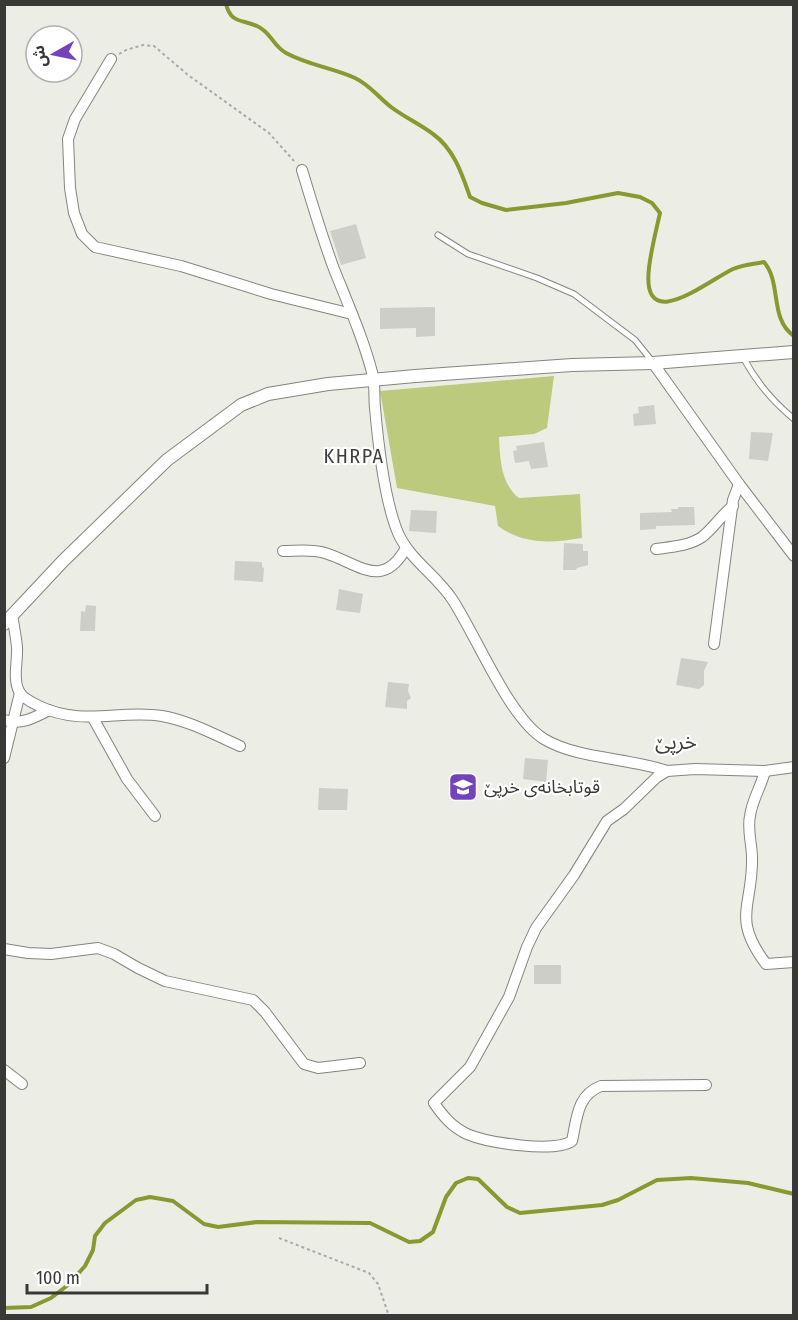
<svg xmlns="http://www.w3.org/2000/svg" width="798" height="1320" font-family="'Fira Sans Condensed','Noto Sans Arabic',sans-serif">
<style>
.green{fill:#bcca7e}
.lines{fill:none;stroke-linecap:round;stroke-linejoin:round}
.stream{stroke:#899831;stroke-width:4}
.building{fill:#cdcec7}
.service-casing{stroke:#83857e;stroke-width:7}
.minor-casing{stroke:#83857e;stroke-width:12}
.tertiary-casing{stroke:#83857e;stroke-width:14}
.path{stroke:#a9aaa4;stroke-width:2;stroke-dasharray:3 3;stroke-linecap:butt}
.service{stroke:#fff;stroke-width:5}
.minor{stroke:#fff;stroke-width:10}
.tertiary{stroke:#fff;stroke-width:12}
.labels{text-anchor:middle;stroke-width:4.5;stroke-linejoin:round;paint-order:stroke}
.poi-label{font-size:18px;fill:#383836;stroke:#fff;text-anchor:start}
.neighbourhood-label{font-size:20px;letter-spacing:1.5px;fill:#3f413b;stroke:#fff}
.quarter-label{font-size:21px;fill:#3f413b;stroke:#fff}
</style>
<rect width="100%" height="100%" fill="#eceee6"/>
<!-- green -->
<path class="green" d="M554,376L547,428L534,434L499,437C500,459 501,484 519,498L580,494L582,538C552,543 524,545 498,526L495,506L397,488L380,391Z"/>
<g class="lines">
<!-- stream -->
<g class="stream">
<path d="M226,4C231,24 242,19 257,26C271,32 273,46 286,53C308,65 333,68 355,78C370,85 378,97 391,107C404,117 420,124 433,134C454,149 462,174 470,197L482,203L506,210L566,203L618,193L640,197L652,203L660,213C656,231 651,250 649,268C641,336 706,282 733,269C742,265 754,264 764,262C782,283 769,319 794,336"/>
<path d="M4,1308L31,1307L51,1298L68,1285L85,1266L93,1250L95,1236L105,1223L136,1200L150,1197L173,1201L204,1224L218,1227L257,1222L370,1223L409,1242L420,1241L433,1232L446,1197L456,1183L468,1178L478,1179L507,1207L520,1213L602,1205L618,1200L657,1180L691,1178L748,1183L794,1194"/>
</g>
</g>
<!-- building -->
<g class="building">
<path d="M356,224L366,258L341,265L330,231Z"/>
<path d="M435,307V336L416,337V328L380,329V308Z"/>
<path d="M654,405L656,424L634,426L633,414L639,413L638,407Z"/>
<path d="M751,432L773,433L768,461L749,459Z"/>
<path d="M544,442L548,467L531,469L529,461L515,463L513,451L517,450L516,446Z"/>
<path d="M678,507H694L695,525L656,526V529L640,530V513L672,512L671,509H678Z"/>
<path d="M411,510L437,511L436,533L409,531Z"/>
<path d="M564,543L583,544V551H588V565L577,568L576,570H563Z"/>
<path d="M235,561L262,562V567L264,568L263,582L234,580Z"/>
<path d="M339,589L363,594L360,613L336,610Z"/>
<path d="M86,605L96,606L95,631H80L81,611L85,612Z"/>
<path d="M681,658L708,662L704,671V685L699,689L676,685Z"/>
<path d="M388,682L409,684L408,691L411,698L407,701V709L385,707Z"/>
<path d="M525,758L548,760L546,782L523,779Z"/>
<path d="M319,788L348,789L347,810H318Z"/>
<rect x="534" y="965" width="27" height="19"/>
</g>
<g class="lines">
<!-- service casing -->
<g class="service-casing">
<g id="service">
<path d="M438,235L468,254L537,278L574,294L635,340L652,361"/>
<path d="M743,357C756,382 772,401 794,419"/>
</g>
</g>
<!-- minor casing -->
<g class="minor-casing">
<g id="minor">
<path d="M111,59L75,119L68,139L70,188L74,213L82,234L95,247L181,266L271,294L352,314"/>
<path d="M302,170C312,203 322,237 334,269C348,304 364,340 373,376C375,387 374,398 375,408C378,442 385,502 398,533C410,560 436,575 452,599C476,635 509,718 544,739C577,759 630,758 667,771"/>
<path d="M653,363L739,484L794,556"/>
<path d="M656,549C671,547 689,546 702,537C714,528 721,515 733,506"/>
<path d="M283,551C297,551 312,549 325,553C358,563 382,591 406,548"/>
<path d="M12,615C14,626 16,637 17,647C18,661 12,680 20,693C24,699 33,703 39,706C83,727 120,709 162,716C190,721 215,735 240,746"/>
<path d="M714,644L733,500L739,484"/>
<path d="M93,718L127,779L155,816"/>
<path d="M4,720C22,725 34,718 49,710"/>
<path d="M4,758L20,693"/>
<path d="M765,771C761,787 752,800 750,816C747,829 752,844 752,858C753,907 731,917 766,964L794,962"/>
<path d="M4,949L28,953L51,954L98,948L114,954L138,968L165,981L253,1000L265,1012L304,1064L318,1068L360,1063"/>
<path d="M4,1070L22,1084"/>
<path d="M706,1085L601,1086C577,1095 577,1118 572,1141C554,1153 488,1143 467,1134C452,1127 443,1116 434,1103L470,1067L509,997L527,947L536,928L574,875L607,821L624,809L657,777L667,771L695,769L765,771L794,767"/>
</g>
</g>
<!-- tertiary casing -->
<g class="tertiary-casing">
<path id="tertiary" d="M4,624L63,561L167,460L241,405L268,394L328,384L415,376L572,365L653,363L794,352"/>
</g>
<!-- path -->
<g class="path">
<path d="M119,54L126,50L143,45L154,46L188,75L269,133L294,161"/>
<path d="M279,1238L369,1273L378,1284L389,1316"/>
</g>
<!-- service -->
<use href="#service" class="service"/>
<!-- minor -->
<use href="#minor" class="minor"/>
<!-- tertiary -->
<use href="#tertiary" class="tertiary"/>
</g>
<!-- icons -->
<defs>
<g id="school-square" transform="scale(1.5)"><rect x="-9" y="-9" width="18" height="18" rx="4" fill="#7243ba" stroke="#fff"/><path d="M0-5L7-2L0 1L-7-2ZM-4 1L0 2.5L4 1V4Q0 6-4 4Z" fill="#fff"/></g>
</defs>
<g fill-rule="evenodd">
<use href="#school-square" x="463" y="787"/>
</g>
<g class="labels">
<!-- poi labels -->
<g class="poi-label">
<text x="484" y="793">قوتابخانەی خرپێ</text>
</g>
<!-- neighbourhood labels -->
<g class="neighbourhood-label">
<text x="354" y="463">KHRPA</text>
</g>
<!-- quarter labels -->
<g class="quarter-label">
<text x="676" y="749">خرپێ</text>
</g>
</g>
<!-- border -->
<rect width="798" height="1320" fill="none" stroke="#383836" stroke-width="12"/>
<!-- north arrow -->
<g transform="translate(54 54) rotate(261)"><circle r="28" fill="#ffffff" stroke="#afafaf" stroke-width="1.5"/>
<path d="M0-4.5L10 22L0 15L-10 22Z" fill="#7243ba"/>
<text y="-9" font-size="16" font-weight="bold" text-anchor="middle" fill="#383836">ش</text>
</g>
<!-- scale -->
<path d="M27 1284v9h180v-9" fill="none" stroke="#383836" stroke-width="3"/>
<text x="36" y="1284" font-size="18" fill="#383836" stroke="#ffffff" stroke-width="4.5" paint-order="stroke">100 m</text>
</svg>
